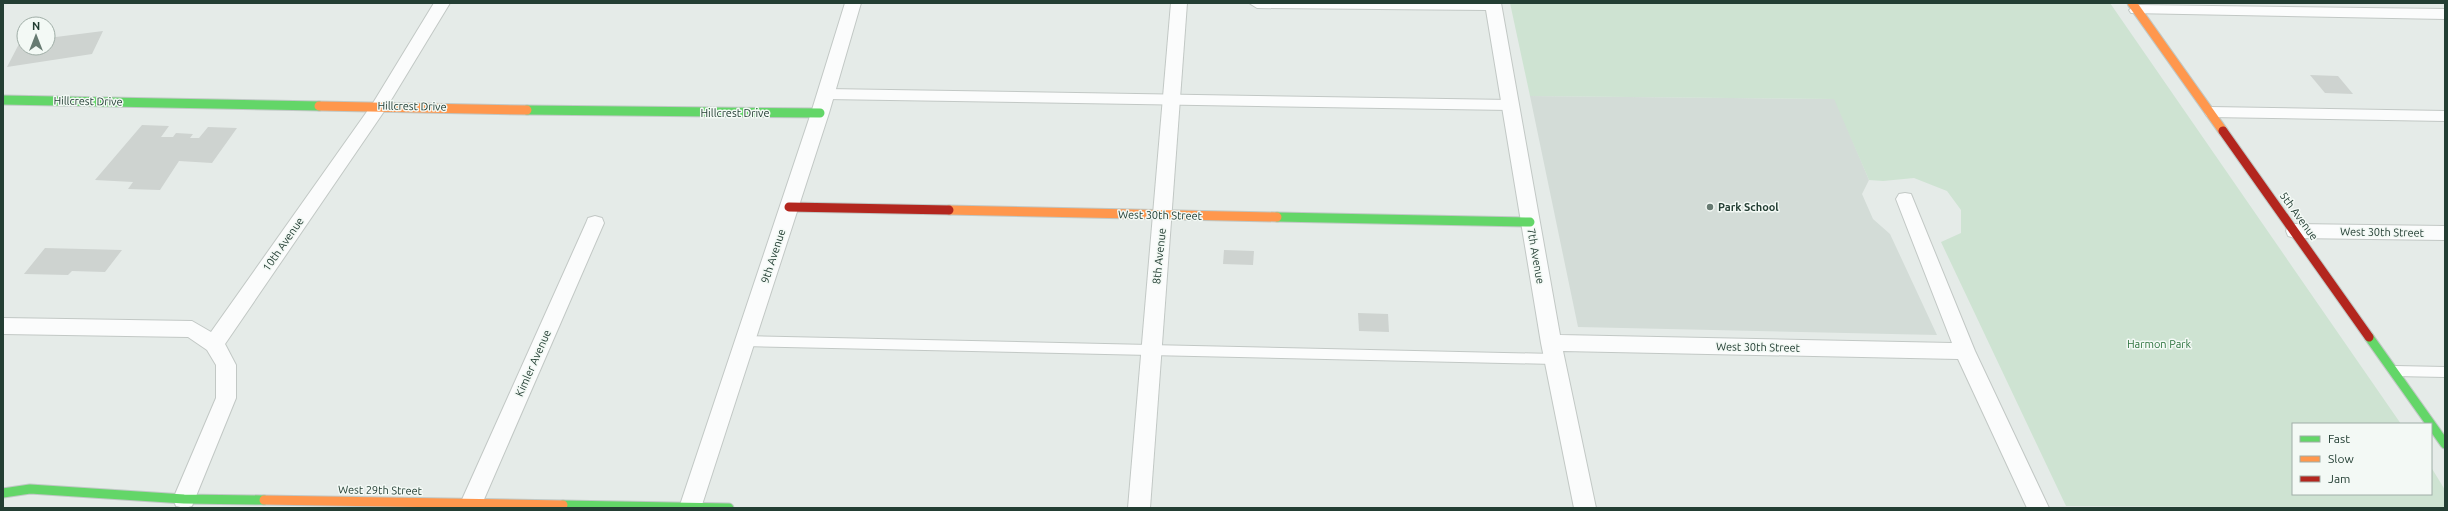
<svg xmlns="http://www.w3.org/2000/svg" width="2448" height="511" font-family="Ubuntu,sans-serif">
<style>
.built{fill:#d3dcd7}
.green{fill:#cee3d2}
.building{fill:#ced3d0}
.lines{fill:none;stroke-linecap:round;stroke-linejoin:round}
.lane-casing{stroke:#c2c8c5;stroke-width:12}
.street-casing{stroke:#c2c8c5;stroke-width:2}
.fast-casing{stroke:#c0c8c5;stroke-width:11}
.slow-casing{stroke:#c0c8c5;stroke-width:11}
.jam-casing{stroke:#c0c8c5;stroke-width:11}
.lane{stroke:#fbfcfc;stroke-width:10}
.street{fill:#fbfcfc;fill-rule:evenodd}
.fast{stroke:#63d668;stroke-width:9}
.slow{stroke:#ff974d;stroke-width:9}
.jam{stroke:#b3261e;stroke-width:9}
.poi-dot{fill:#677b72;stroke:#f3f9f5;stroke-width:1.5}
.labels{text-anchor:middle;stroke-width:3;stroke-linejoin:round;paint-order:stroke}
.street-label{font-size:11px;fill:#233e33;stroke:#f3f9f5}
.poi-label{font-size:11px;font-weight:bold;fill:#233e33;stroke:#f3f9f5;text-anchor:start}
.park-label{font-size:11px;fill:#2e743f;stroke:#f3f9f5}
</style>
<rect width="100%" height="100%" fill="#e5ebe8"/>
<!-- built -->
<path class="built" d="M1530,96L1835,99L1869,180L1862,194L1873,219L1890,234L1937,335L1578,327Z"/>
<!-- green -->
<path class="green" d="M1510,3H2110L2401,424H2293V494H2431V467L2445,490V506L2442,508L2066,506L1941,242L1961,233V210L1947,191L1914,178L1883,181L1869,180L1834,99L1530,96Z"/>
<!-- building -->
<g class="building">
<path d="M103,31L92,54L7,67L20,42H24V48H48V38Z"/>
<path d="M2310,75L2338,76L2353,94L2325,93Z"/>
<path d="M142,125L169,126L161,137H173L176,133L193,134L190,138H199L208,127L237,128L212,163L179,161L160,190L128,189L133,182L95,180Z"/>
<path d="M45,248L122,250L105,272L72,271L68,275L24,274Z"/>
<path d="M1224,250L1254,251L1253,265L1223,264Z"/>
<path d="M1358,313L1388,314L1389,332L1359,331Z"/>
</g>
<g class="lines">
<!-- lane casing -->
<g class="lane-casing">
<g id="lane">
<path d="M826,94L1510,105"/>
<path d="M2210,112L2445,116"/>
<path d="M744,341L1554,359"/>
<path d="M2395,371L2445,372"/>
</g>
</g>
<!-- street casing -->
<g class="street-casing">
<g id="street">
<path d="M434,3H450L385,110L225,344L236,365V398L192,506L185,508L176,506L173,499L216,398V365L207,350L188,337L3,334V318L192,321L211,332L373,103Z"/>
<path d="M845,3H861L829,113L701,508H679L811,113Z"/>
<path d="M1171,3H1187L1150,508H1128Z"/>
<path d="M1249,3H1501L1560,335L1952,343L1896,199L1899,194L1905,193L1911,194L1975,351L2049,508H2027L1958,359L1563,351L1596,508H1574L1541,343L1486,10L1257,8Z"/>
<path d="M2137,5L2445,9V19L2131,13L2129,10Z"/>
<path d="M595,216L602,218L604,223L482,504L480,508H462L460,504L586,223L588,218Z"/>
<path d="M2295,224L2445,226V240L2295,238L2288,236L2286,231L2288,226Z"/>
</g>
</g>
<!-- fast casing -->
<g class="fast-casing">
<g id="fast">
<path d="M3,100L319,106"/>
<path d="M527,110L820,113"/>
<path d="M1277,217L1530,222"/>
<path d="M2369,337L2445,444"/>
<path d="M3,493L30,489L184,499L264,500"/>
<path d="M563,505L729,508"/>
</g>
</g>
<!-- slow casing -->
<g class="slow-casing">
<g id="slow">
<path d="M2132,3L2223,131"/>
<path d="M319,106L527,110"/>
<path d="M949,210L1277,217"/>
<path d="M264,500L563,505"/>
</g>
</g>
<!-- jam casing -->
<g class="jam-casing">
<g id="jam">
<path d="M2223,131L2369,337"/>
<path d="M789,207L949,210"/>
</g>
</g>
<!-- lane -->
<use href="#lane" class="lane"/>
<!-- street -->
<use href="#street" class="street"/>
<!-- fast -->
<use href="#fast" class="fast"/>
<!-- slow -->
<use href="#slow" class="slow"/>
<!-- jam -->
<use href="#jam" class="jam"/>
</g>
<!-- markers -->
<circle class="poi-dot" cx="1710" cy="207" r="4"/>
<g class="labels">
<!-- street labels -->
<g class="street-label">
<text transform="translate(88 101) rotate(1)" y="4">Hillcrest Drive</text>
<text transform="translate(412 106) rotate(1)" y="4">Hillcrest Drive</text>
<text x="735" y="117">Hillcrest Drive</text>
<text transform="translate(1160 215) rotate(1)" y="4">West 30th Street</text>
<text transform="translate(2299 216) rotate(54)" y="4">5th Avenue</text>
<text transform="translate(2382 232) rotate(1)" y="4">West 30th Street</text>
<text transform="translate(283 244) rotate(-55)" y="4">10th Avenue</text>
<text transform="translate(773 256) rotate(-72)" y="4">9th Avenue</text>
<text transform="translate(1159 256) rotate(-84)" y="4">8th Avenue</text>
<text transform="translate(1536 256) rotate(80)" y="4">7th Avenue</text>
<text transform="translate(1758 347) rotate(1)" y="4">West 30th Street</text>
<text transform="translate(533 363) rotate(-66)" y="4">Kimler Avenue</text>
<text transform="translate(380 490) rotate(1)" y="4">West 29th Street</text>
</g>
<!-- poi labels -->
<g class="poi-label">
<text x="1718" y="211">Park School</text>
</g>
<!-- park labels -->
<g class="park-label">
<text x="2159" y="348">Harmon Park</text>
</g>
</g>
<!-- border -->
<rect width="2448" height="511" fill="none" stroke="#233e33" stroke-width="8"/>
<!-- legend -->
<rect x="2292" y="423" width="140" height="72" fill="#f3f9f5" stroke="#a0aea7"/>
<rect x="2300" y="436" width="20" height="6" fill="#63d668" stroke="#a0aea7"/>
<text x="2328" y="443" font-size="12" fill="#233e33">Fast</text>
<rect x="2300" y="456" width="20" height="6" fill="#ff974d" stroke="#a0aea7"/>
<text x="2328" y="463" font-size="12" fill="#233e33">Slow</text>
<rect x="2300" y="476" width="20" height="6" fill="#b3261e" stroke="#a0aea7"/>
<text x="2328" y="483" font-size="12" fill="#233e33">Jam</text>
<!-- north arrow -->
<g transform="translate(36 36)"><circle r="19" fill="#f3f9f5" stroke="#a0aea7"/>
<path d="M0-3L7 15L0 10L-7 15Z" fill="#677b72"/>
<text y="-6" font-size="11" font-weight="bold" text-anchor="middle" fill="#233e33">N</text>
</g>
</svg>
